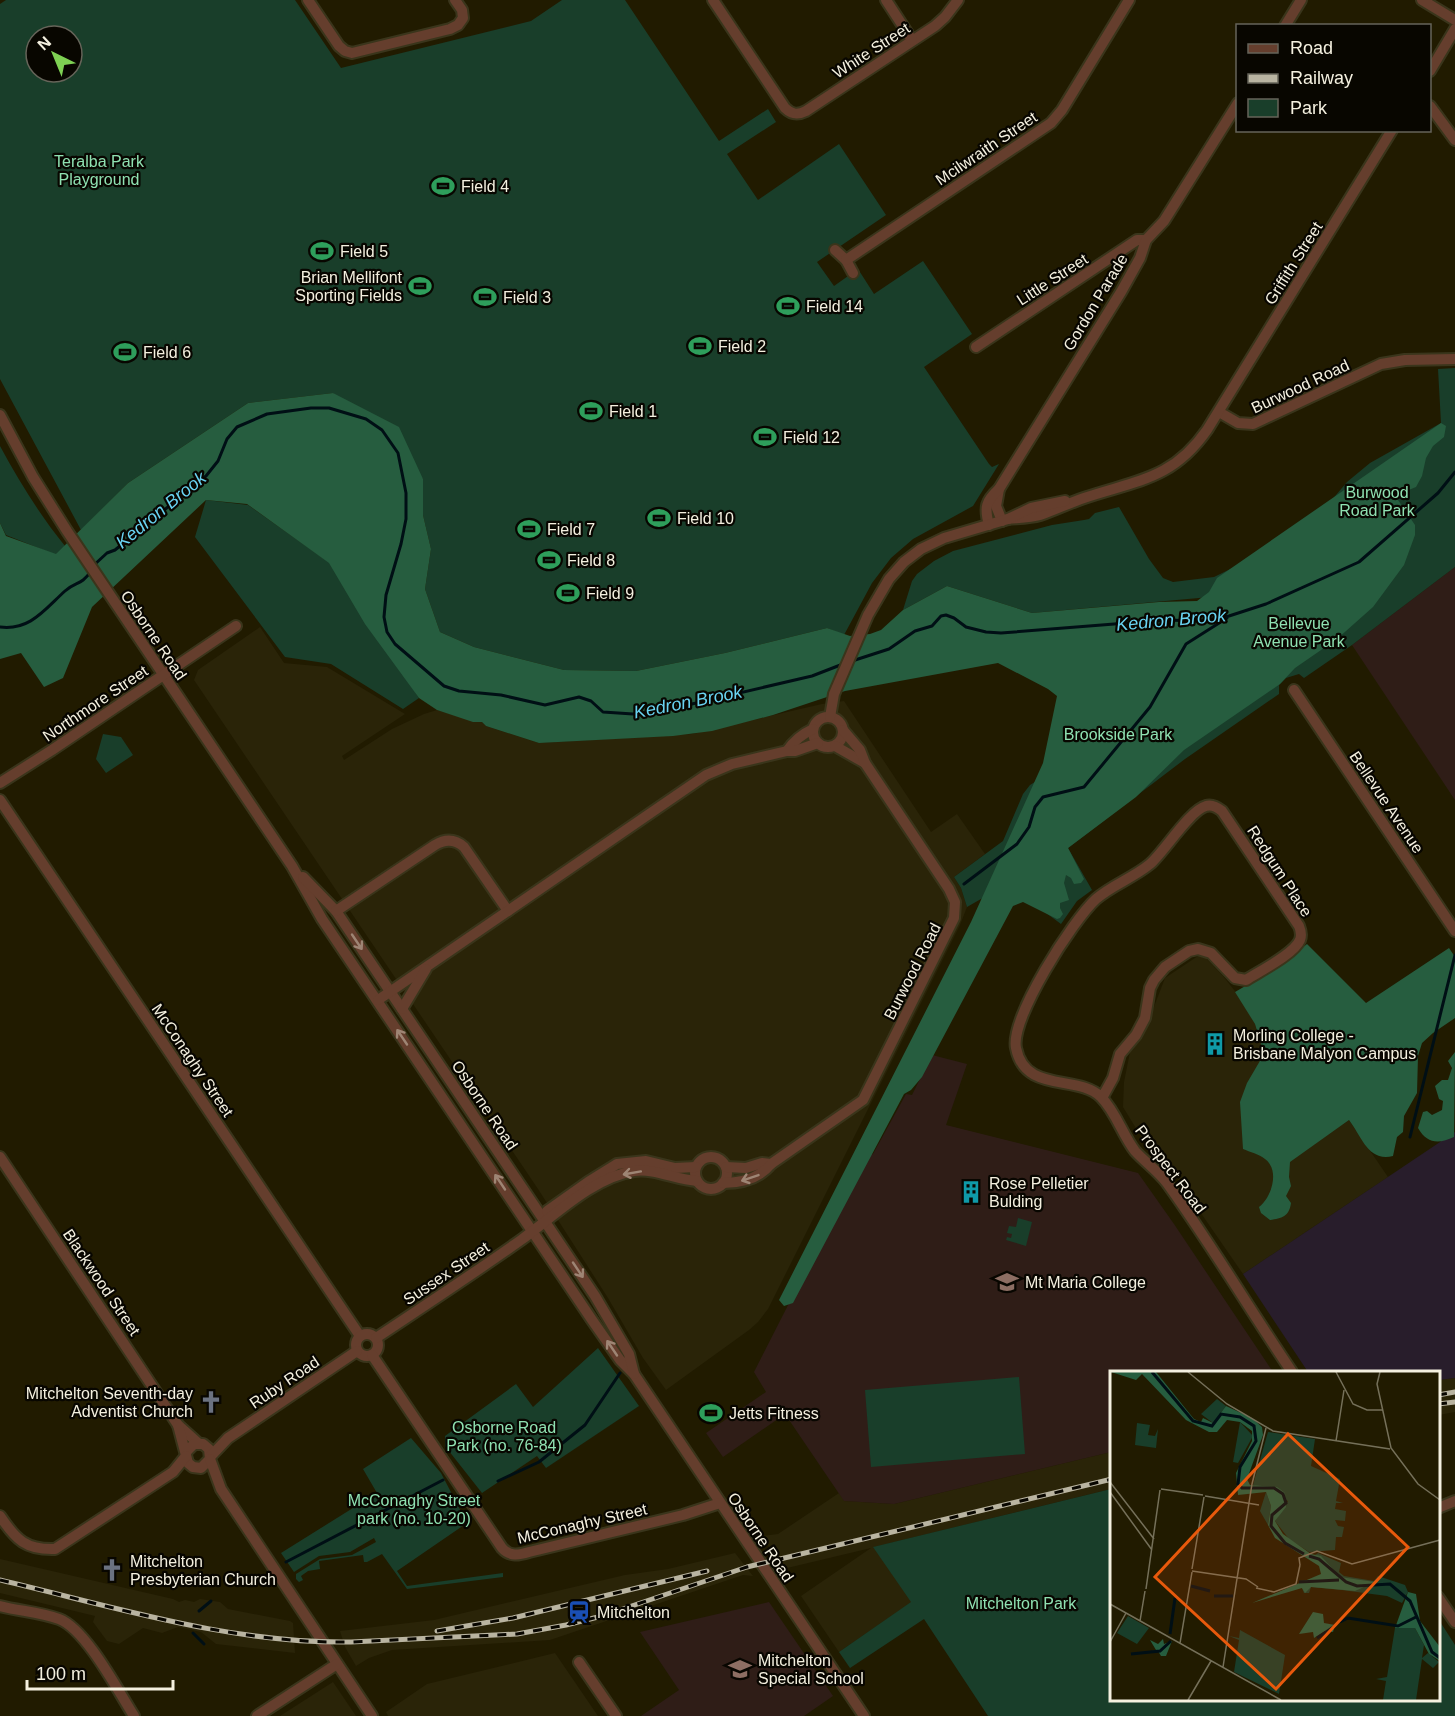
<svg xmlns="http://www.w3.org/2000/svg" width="1455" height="1716" font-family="Helvetica,sans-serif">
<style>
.built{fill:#2a2408}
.industrial{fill:#281d2b}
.education{fill:#2f1d17}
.green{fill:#193e2a;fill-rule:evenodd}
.forest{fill:#265d3f}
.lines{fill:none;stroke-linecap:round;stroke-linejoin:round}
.stream{stroke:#000f15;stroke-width:3}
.minor-casing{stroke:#3a351b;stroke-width:14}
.minor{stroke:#653e2d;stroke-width:10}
.rail-casing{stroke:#b9b4a1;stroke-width:5}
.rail{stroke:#080600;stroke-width:3;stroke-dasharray:9;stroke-linecap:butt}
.oneway{stroke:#9e8574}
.labels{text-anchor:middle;stroke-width:4.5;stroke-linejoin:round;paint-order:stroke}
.street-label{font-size:16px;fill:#f4f0df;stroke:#080600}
.park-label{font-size:16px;fill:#8fe1b1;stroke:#080600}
.poi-label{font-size:16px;fill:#f4f0df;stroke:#080600;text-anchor:start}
.water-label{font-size:18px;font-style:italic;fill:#69d3f1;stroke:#080600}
.inset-river{fill:none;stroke:#000f15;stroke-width:3}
.inset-road{fill:none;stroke:#757059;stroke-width:1.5}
.view{fill:#e8590c;fill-opacity:0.15;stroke:#e8590c;stroke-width:3}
.inset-edge{fill:none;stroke:#f4f0df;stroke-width:3}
</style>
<rect width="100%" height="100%" fill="#211b00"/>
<!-- built -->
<g class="built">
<path d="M260,627L284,663L327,667L405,714L342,756L344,760L392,729L424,714L437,710L478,722H482L486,726L539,743L692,734L822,704L844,701L931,832L957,814L985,854L954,877L961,888L967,907L960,925L768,1309L758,1322L749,1330L666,1390L643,1358L608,1298L538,1189L194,680L198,670Z"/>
<path d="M1198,956L1206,958L1223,976L1242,1000L1255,1024L1297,1156L1349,1120L1388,1177L1243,1274L1167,1164L1148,1148L1123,1107L1124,1082L1130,1052L1142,1038L1165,978Z"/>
<path d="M1455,1378V1412L1439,1415V1380Z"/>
<path d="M1111,1452V1489L874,1547L912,1602L839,1652L801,1596L871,1548L783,1569L762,1536L778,1534L839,1493L845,1501L894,1504Z"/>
<path d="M735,1553L753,1576L743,1575L550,1640L392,1650L369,1658L356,1666L345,1647L340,1631L434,1620L625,1575L668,1569Z"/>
<path d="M0,1559L173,1599L179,1602L185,1600L194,1602L200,1599L220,1602L228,1609L290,1621L293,1623L295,1653L216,1644L201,1632L178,1627L162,1633L143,1628L119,1644L107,1641L93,1622L95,1616L0,1593Z"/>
<path d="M555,1653L598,1716H388L386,1712L427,1684Z"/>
<path d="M333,1682L356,1716H280Z"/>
</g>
<!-- industrial -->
<path class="industrial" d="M1455,1132V1378L1439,1380L1438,1372H1308L1243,1274Z"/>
<!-- education -->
<g class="education">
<path d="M1455,567V800L1352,645Z"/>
<path d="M932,1055L967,1064L946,1125L1138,1173L1174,1224L1273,1372H1112L1111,1452L894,1504L844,1501L785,1414L723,1457L706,1433L766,1392L754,1372L864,1156L873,1154L906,1094L912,1095Z"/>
<path d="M769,1602L833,1696L804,1716H641L679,1690L640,1632Z"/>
</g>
<!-- green -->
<g class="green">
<path d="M6,0H295L341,68L531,21L562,0H625L719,141L768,109L776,122L727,154L758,200L839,144L886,215L817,262L834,286L858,269L874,294L923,261L972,334L924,367L989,464L992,467L999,464L973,506L913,539L891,558L872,583L844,635L827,628L725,653L636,671L564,670L474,647L440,632L425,589L431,549L423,515V479L333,393L248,403L128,483L81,530L0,379V4ZM36,36H72V72H36Z"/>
<path d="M1455,368V567L1352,645L1304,678L1299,674L1286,678L1279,685V694L1185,759L1068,848L1092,890L1077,901L1061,924L1007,884L967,907L961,888L954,877L1003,841L1023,794L1030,785L1046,775L1210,597L1032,613L947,586L903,610L912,581L917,574L934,561L953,551L1052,525L1084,520L1089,519L1095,513L1119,507L1149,559L1163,578L1173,582L1214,577L1304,533L1347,482L1370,463L1441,423L1438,369Z"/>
<path d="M0,446C19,481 39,514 65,546L56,555L6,535L0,523Z"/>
<path d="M206,500L248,505L330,563L419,698L403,709L331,664L285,657L195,537Z"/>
<path d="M103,734L121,737L133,755L106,773L96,759Z"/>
<path d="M1018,1218L1032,1222L1026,1246L1006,1240L1007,1237L1011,1238L1012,1234L1007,1233L1009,1226L1016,1227Z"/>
<path d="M598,1348L639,1406L546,1468L537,1456L482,1493L445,1446V1436L516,1384L533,1407Z"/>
<path d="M1019,1377L1025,1454L871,1467L865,1390Z"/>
<path d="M411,1438L441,1473L467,1523L397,1571L407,1586L503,1573V1577L407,1589L382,1554L367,1562H364L363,1555L319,1561L320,1569L308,1571L301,1576L303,1580L299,1582L296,1579V1574L320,1559L352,1555L376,1542L374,1538L350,1552L319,1556L294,1572L281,1553L377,1493L363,1469Z"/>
<path d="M1111,1489L1112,1700H1438L1439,1620L1455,1645V1716H988L924,1619L850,1668L839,1652L911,1602L873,1547Z"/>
</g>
<!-- forest -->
<g class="forest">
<path d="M333,393L399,427L423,479V515L431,549L425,589L440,632L474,647L564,670L636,671L725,653L827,628L850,636L870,634L881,630L903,610L947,586L1032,613L1159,602L1197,601L1209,592L1217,578L1441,423L1446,426L1444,437L1433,446L1426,458L1422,476L1416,487L1399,494L1398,500L1415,525V535L1404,565L1373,607L1337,639L1295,668L1280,684L1184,750L1136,797L1068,848L1084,879L1081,883L1074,884L1071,878L1066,875L1064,883L1069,900L1060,903V908L1063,914L1060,918L1057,919L1023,902L1013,906L922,1077L911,1090L904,1094L793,1303L784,1306L779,1300L971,922L1043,763L1057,696L1048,689L998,663L845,691L773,715L712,731L673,736L539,743L486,726L482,722H473L437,710L419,698L365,624L329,563L247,504L206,500L92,607L63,678L44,687L21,653L0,659V523L6,536L56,554L128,483L248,403Z"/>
<path d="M1307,944L1366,1003L1449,948L1455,957V1018L1433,1033L1422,1043L1418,1056L1417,1093L1404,1116L1403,1132L1397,1137L1393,1156C1368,1162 1362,1137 1349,1120L1290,1162L1289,1177L1291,1186L1286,1196L1291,1203C1289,1217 1282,1218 1270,1220L1261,1213L1259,1207C1272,1197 1280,1170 1265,1159C1259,1154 1250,1152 1243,1149L1240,1102L1247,1083L1264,1054L1255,1024L1235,992L1278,967Z"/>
<path d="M1455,1052L1454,1137C1439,1144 1427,1144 1418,1128L1423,1112L1427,1111L1432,1115L1442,1110L1443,1101L1439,1099L1435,1086L1442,1080H1448L1452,1068L1448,1061Z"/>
</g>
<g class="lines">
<!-- stream -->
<g class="stream">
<path d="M94,565L107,553L115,550L206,476L218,461L227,439L237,427L267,414L311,408H329L366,419L382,430L398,453L406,493V519L401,544L386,595L384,617L387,632L395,644L444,686L459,691L501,695L545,705L579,697L591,701L603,712L633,714L666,710L812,676L843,664"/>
<path d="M0,627C30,631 45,609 65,591C76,581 81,586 91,571"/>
<path d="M852,661L889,649L915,631L932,626L941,616L946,615L954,618L966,627L986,632L1001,633L1165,620L1201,621L1229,616L1266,604L1359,562L1438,493L1455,472"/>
<path d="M964,884L1017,844L1029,827L1035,807L1043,797L1084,787L1150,707L1186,644L1227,618"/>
<path d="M1410,1137L1455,955"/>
<path d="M498,1481L539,1462L585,1425L620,1373"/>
<path d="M286,1562L443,1480"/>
<path d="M199,1611L211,1601"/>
<path d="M193,1633L204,1644"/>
</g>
<!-- minor casing -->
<g class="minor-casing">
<g id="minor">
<path d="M308,0L339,46L345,51L352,53L450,29L458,25L463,18L462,10L455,0"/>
<path d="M713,0L785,108C792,115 798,115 806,111L935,26L945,17L958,0"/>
<path d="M886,0L912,40"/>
<path d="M1422,0L1455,20"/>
<path d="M1285,26L1301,0"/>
<path d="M1430,71L1455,29"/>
<path d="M1430,106L1455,140"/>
<path d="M835,250L846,260L853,273"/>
<path d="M846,260L1051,123L1062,110L1129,0"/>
<path d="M976,347L1137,240H1146"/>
<path d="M1219,412L1238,423L1253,424L1381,364L1405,360L1455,359"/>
<path d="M0,415L33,477L67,531L292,866L322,919L592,1320L620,1360L634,1374L864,1716"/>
<path d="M999,489L996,506L1002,521"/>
<path d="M1008,519C1018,518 1030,518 1040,515C1055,510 1069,503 1084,498C1137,480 1172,480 1207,430L1392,130"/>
<path d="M989,525C984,507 986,501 999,489L1121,292L1140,258L1146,240L1164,221L1238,103"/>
<path d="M1294,690L1455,931"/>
<circle cx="828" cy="732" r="15"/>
<path d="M830,717L834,694L868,615L889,579L904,562L921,549L944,538L1008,519L1031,508L1065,501"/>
<path d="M835,746L865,763"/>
<path d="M787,751C793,742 802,734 813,729"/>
<path d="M0,783L52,750L236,626"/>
<path d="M0,800L360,1336"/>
<path d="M303,877L336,911L595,1296L629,1354L634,1374"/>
<path d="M336,911L435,845C445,839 455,839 464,847L508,911"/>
<path d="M378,1000L706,775L732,764L787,751H795L818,743"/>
<path d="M402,1009L426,969"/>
<path d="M1102,1098L1113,1078L1120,1054L1136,1035L1145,1018L1150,988L1154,980L1165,967L1189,951L1198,949L1211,953L1235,978L1246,980C1260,971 1294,954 1300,940C1302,935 1301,931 1299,926L1222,811C1217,807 1212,804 1206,806C1190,810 1164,852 1150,864C1133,878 1112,885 1096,899C1073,920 1010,1018 1016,1048C1025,1094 1078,1074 1101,1097C1116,1112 1122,1134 1135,1151C1145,1162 1158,1171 1167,1183C1211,1244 1250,1310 1292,1372"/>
<path d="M0,1157L178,1425L198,1443"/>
<circle cx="711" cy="1173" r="16"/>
<path d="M726,1167L746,1168L762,1163L771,1164"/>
<path d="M723,1183C742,1183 759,1179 771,1164L863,1100L954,918L955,902L949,889L865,763L860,750L843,730"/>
<path d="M547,1211L588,1182L617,1164L646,1161L675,1168L696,1167"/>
<circle cx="367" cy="1345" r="11"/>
<path d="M376,1338C424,1306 473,1274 521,1240C553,1217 593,1177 634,1171C655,1168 676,1180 697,1181"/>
<path d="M372,1355L502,1548C510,1557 519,1555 529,1552L683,1515L720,1503"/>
<path d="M178,1425L188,1463L193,1467L201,1468L210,1459L209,1449L203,1444H194L186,1452"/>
<path d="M210,1457L228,1438L357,1351"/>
<path d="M210,1459L221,1489L372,1716"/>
<path d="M1438,1508L1455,1501"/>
<path d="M0,1516C16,1540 26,1550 55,1549L173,1472L186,1456"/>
<path d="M1438,1597L1455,1622"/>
<path d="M0,1606C19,1611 40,1612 59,1619C86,1629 118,1691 134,1716"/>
<path d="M579,1662L616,1716"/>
<path d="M257,1716L337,1664"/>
</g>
</g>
<!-- minor -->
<use href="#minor" class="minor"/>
<!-- rail casing -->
<g class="rail-casing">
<g id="rail">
<path d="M1438,1395L1455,1392"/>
<path d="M1438,1404L1455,1402"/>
<path d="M0,1580C115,1607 232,1644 351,1642L517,1634L566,1625L602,1616L747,1567L1112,1479"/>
<path d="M437,1631L513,1618L707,1571"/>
</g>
</g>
<!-- rail -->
<use href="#rail" class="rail"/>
</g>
<!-- one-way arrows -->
<defs><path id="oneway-shaft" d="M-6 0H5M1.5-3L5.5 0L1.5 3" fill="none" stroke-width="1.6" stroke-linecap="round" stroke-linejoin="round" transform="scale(1.5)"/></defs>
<g class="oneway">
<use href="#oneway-shaft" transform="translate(357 942) rotate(56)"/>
<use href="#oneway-shaft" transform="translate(402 1037) rotate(-124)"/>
<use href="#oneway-shaft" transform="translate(632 1173) rotate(170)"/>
<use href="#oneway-shaft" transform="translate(750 1178) rotate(161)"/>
<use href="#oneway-shaft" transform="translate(500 1182) rotate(-124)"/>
<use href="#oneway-shaft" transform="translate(578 1270) rotate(56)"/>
<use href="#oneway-shaft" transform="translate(612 1348) rotate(-124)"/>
</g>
<!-- icons -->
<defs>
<g id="stadium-bare" transform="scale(1.8)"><path d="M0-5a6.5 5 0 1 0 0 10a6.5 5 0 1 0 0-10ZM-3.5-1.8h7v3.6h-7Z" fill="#2e9e5b" stroke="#080600" stroke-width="2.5" paint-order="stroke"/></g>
<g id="building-bare" transform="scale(1.8)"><path d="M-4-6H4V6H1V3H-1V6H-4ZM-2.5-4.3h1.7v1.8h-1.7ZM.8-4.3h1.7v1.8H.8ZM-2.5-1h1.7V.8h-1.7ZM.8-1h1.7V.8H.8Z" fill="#0f9aa8" stroke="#080600" stroke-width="2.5" paint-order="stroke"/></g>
<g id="school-bare" transform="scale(1.8)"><path d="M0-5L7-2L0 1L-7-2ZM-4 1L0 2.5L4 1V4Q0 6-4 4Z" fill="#8d6e63" stroke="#080600" stroke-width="2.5" paint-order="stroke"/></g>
<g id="church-bare" transform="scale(1.8)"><path d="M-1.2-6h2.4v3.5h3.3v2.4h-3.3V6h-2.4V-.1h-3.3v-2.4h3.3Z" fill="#6b7280" stroke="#080600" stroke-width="2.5" paint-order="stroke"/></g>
<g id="station-bare" transform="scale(1.8)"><path d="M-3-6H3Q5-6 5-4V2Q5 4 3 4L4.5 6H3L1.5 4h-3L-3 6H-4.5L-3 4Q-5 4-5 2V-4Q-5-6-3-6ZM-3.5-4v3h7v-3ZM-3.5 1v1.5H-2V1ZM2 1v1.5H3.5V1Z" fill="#1a4fb4" stroke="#080600" stroke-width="2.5" paint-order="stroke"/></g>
</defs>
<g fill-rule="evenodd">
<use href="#stadium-bare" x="443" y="186"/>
<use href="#stadium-bare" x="322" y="251"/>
<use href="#stadium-bare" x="420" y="286"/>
<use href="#stadium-bare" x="485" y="297"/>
<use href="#stadium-bare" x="788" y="306"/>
<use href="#stadium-bare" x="700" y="346"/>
<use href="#stadium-bare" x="125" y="352"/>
<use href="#stadium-bare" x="591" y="411"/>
<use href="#stadium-bare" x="765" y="437"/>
<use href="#stadium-bare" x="659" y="518"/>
<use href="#stadium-bare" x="529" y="529"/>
<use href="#stadium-bare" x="549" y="560"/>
<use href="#stadium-bare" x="568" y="593"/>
<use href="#building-bare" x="1215" y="1044"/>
<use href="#building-bare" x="971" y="1192"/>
<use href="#school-bare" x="1007" y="1282"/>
<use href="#church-bare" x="211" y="1402"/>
<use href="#stadium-bare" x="711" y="1413"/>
<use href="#church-bare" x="112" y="1570"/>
<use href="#station-bare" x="579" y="1612"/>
<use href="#school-bare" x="740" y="1669"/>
</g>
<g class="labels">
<!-- street labels -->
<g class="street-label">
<text transform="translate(871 50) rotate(-33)" y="6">White Street</text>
<text transform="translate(986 148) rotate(-34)" y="6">Mcilwraith Street</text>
<text transform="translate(1293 263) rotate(-58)" y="6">Griffith Street</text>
<text transform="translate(1052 279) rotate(-33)" y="6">Little Street</text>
<text transform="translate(1095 302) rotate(-59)" y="6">Gordon Parade</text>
<text transform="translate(1300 386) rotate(-25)" y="6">Burwood Road</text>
<text transform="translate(154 635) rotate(56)" y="6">Osborne Road</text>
<text transform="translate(95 703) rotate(-34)" y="6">Northmore Street</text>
<text transform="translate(1387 802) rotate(56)" y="6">Bellevue Avenue</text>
<text transform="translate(1280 871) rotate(57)" y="6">Redgum Place</text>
<text transform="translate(912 971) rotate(-63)" y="6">Burwood Road</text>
<text transform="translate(193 1060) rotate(56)" y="6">McConaghy Street</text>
<text transform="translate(485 1105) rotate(56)" y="6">Osborne Road</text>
<text transform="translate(1171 1169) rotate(53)" y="6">Prospect Road</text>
<text transform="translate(446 1273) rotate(-34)" y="6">Sussex Street</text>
<text transform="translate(102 1282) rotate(56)" y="6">Blackwood Street</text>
<text transform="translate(284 1382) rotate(-34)" y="6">Ruby Road</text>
<text transform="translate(582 1523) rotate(-13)" y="6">McConaghy Street</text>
<text transform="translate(761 1537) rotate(56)" y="6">Osborne Road</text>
</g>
<!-- park labels -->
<g class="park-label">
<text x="99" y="167">Teralba Park<tspan x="99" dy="18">Playground</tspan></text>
<text x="1377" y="498">Burwood<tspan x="1377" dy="18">Road Park</tspan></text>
<text x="1299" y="629">Bellevue<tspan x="1299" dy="18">Avenue Park</tspan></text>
<text x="1118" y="740">Brookside Park</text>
<text x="504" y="1433">Osborne Road<tspan x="504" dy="18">Park (no. 76-84)</tspan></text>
<text x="414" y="1506">McConaghy Street<tspan x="414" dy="18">park (no. 10-20)</tspan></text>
<text x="1021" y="1609">Mitchelton Park</text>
</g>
<!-- poi labels -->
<g class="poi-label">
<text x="461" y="192">Field 4</text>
<text x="340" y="257">Field 5</text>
<text x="402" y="283" text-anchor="end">Brian Mellifont<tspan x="402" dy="18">Sporting Fields</tspan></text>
<text x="503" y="303">Field 3</text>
<text x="806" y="312">Field 14</text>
<text x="718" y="352">Field 2</text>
<text x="143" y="358">Field 6</text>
<text x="609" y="417">Field 1</text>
<text x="783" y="443">Field 12</text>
<text x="677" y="524">Field 10</text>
<text x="547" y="535">Field 7</text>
<text x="567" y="566">Field 8</text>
<text x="586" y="599">Field 9</text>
<text x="1233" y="1041">Morling College -<tspan x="1233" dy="18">Brisbane Malyon Campus</tspan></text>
<text x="989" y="1189">Rose Pelletier<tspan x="989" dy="18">Bulding</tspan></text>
<text x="1025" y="1288">Mt Maria College</text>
<text x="193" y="1399" text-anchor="end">Mitchelton Seventh-day<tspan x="193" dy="18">Adventist Church</tspan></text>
<text x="729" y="1419">Jetts Fitness</text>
<text x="130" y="1567">Mitchelton<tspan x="130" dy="18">Presbyterian Church</tspan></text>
<text x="597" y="1618">Mitchelton</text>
<text x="758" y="1666">Mitchelton<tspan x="758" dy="18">Special School</tspan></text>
</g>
<!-- water labels -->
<g class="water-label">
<text transform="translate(161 510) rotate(-39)" y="6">Kedron Brook</text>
<text transform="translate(1171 620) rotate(-5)" y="6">Kedron Brook</text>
<text transform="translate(688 702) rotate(-11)" y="6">Kedron Brook</text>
</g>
</g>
<!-- overview -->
<g transform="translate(1110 1371)">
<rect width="330" height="330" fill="#211b00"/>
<path d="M107,28L116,35L103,52L91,43ZM130,51L143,65L128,92L123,91ZM27,52L40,54L38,64L45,65L48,58L46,77L25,74ZM158,61L205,68L201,95L230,108L226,130L233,132H226L225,138L236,140L235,150L225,149L228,155L234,156L232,166H226L225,179L199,181L179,168L165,150L178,130L143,114ZM156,121L161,135L158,154L150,140ZM208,182L231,192L229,201L234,205L264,210L268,205L295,214L298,221L292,232L277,225L232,219L201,216L199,222H194L189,210L231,206L205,184ZM18,245L39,257L27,273L7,262ZM285,257H305L314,274L312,287L318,282L329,291L323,297L312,288L306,329H273L276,310L266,308L277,306ZM130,259L175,284L169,323L124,301L129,269L119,265L129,267Z" fill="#193e2a"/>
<path d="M1,1H46L84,48L91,51L93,47L103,52L116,35L142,47L152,56L153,64L137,108L140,114L167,116L175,122L176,136L165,150L173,163L201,183L211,185L230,206L265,211L245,220L201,216L195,222L192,217L142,232L211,203L209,195L165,167L158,154L161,135L156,121L128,124L126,102L142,70V60L130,51L117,49L107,61H99L76,49L32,3L26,9ZM298,221L306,223L310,250L330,276V290L319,283L305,257H285ZM203,241L213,243L214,252L225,254L223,261L215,260L204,267L203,261L189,263ZM53,268L54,273L62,270L56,285H51L48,280L34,282L46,279L40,269L48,273Z" fill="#265d3f"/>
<path class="inset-river" d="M42,1L83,50L102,55L111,43L130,46L144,55L146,70L130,96L128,113L132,117H164L173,123L176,132L162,144L161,155L175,172L194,183M199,185L209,188L236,211L247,215L280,213L300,230L322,281L330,287M189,211L229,209M81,215L100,220M104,225H123M230,251L238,247L288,255L306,246M60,263L65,227M207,267L225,255M21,283L50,280L61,270"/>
<path class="inset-road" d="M78,1L117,33L163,60L280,78M226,1L243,33L257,39H273M270,1L267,13L281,77L308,113L330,129M226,70L234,19M0,111L44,168M51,118L93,124M0,121L42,179M95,125L149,134M190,194L189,187L207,180L242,193L330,169M82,198L94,126M82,200L136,208L148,216M146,217L164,221L186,213L190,194M36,218L50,119M0,233L171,329M30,250L35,220M0,271L16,242M70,272L82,201M113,296L142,113L156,57M78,329L101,290"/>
<path class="view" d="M178,63L298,176L166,318L45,206Z"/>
<rect width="330" height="330" class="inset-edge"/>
</g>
<!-- legend -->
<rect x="1236" y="24" width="195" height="108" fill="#080600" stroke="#666459" stroke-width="1.5"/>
<rect x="1248" y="44" width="30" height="9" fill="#653e2d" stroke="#666459" stroke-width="1.5"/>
<text x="1290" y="54" font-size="18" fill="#f4f0df">Road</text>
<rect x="1248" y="74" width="30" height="9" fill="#b9b4a1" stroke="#666459" stroke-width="1.5"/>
<text x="1290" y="84" font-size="18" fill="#f4f0df">Railway</text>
<rect x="1248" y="99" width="30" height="18" fill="#193e2a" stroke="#666459" stroke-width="1.5"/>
<text x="1290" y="114" font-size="18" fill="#f4f0df">Park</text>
<!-- north arrow -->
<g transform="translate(54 54) rotate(317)"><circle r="28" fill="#080600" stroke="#666459" stroke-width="1.5"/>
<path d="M0-4.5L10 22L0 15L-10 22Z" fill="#7ed153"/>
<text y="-9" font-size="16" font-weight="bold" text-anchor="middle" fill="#f4f0df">N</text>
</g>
<!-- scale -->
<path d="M27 1680v9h146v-9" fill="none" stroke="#f4f0df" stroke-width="3"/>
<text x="36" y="1680" font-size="18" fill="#f4f0df" stroke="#080600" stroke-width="4.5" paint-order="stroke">100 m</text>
</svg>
